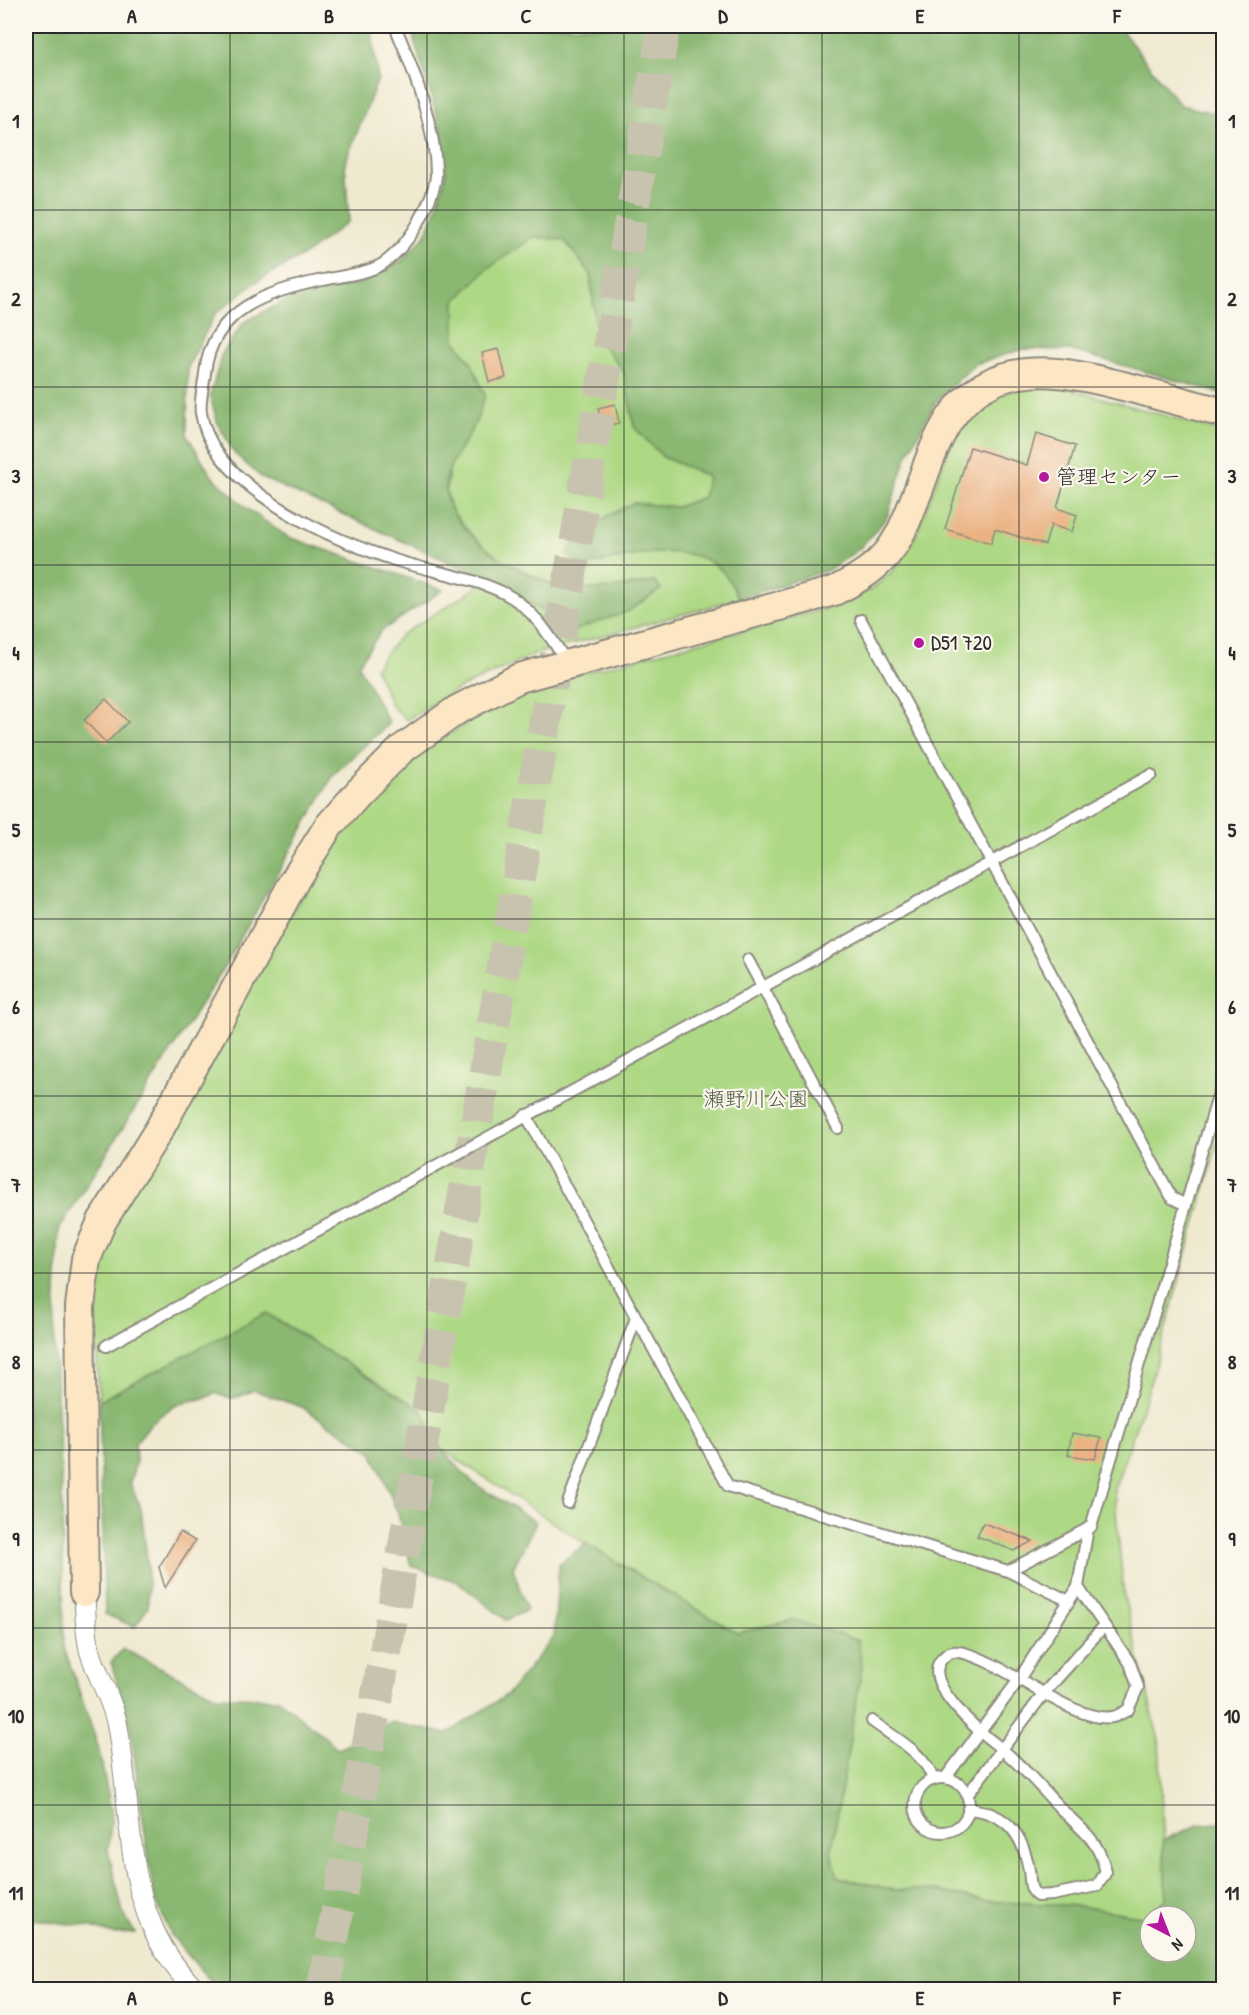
<svg xmlns="http://www.w3.org/2000/svg" width="1249" height="2015" font-family="'Patrick Hand','Klee One',sans-serif">
<style>
.green{fill:#add884;stroke:#6c8258;stroke-width:1.5}
.forest{fill:#8ab872;stroke:#5a724e;stroke-width:1.5;fill-rule:evenodd}
.building{fill:#ebb182}
.lines{fill:none;stroke-linecap:round;stroke-linejoin:round}
.highway-tunnel{stroke:#c8c3af;stroke-width:33;stroke-dasharray:33 16;stroke-linecap:butt}
.lane-casing{stroke:#8d8a7e;stroke-width:14}
.street-casing{stroke:#8d8a7e;stroke-width:22}
.secondary-casing{stroke:#8d8a7e;stroke-width:32}
.lane{stroke:#fff;stroke-width:10}
.street{stroke:#fff;stroke-width:20}
.secondary{stroke:#fce6c4;stroke-width:28}
.grid{fill:none;stroke:#2b2b2b;stroke-width:1.5;stroke-opacity:0.55}
.poi-dot{fill:#b5179e;stroke:#fbf7ec;stroke-width:2}
.labels{text-anchor:middle;stroke-width:4.5;stroke-linejoin:round;paint-order:stroke}
.poi-label{font-size:21px;fill:#2b2b2b;stroke:#fbf7ec;text-anchor:start}
.park-label{font-size:21px;fill:#4c5641;stroke:#fbf7ec}
.neatline{fill:none;stroke:#2b2b2b;stroke-width:2}
.grid-label{font-size:20px;text-anchor:middle;font-weight:bold;fill:#2b2b2b}
</style>
<rect width="100%" height="100%" fill="#fbf7ec"/>
<filter id="ink" filterUnits="userSpaceOnUse"><feTurbulence type="fractalNoise" baseFrequency=".0167" numOctaves="2"/><feDisplacementMap in="SourceGraphic" scale="12" xChannelSelector="R" yChannelSelector="G"/><feConvolveMatrix kernelMatrix="1 2 1 2 8 2 1 2 1" color-interpolation-filters="sRGB"/></filter>
<filter id="wash" filterUnits="userSpaceOnUse"><feTurbulence type="fractalNoise" baseFrequency=".008" numOctaves="4" result="noise"/><feDisplacementMap in="SourceGraphic" scale="24" xChannelSelector="R" yChannelSelector="G"/><feGaussianBlur stdDeviation="1.35" result="paint"/><feColorMatrix in="noise" values="0 0 0 0 0 0 0 0 0 0 0 0 0 0 0 0 0 1.4 0 .05"/><feComposite in="paint" operator="in"/></filter>
<g filter="url(#wash)">
<rect width="100%" height="100%" fill="#efe9d0"/>
<!-- green -->
<g class="green">
<path d="M534,237L564,240L590,273L597,337L624,372L634,427L663,457L708,476L703,497L677,507L633,503L583,566C623,558 689,537 722,571C729,578 734,590 739,599L535,654L458,689L406,720L391,705L375,667L401,635L473,590L485,577L507,588L573,631L654,582L601,590L554,585L499,559L474,538L452,511L446,491L450,466L476,422L471,362L455,341V301L488,268Z"/>
<path d="M1032,386L1069,389L1223,432V1124L1147,1394L1114,1490L1124,1597L1159,1741L1166,1900L1145,1917L1080,1906L984,1901L932,1890H895L838,1877L831,1853L862,1667L793,1620L737,1633L586,1544L440,1448L422,1410L266,1313L99,1401L95,1322L97,1268L122,1209L312,878L335,843L380,787L433,744L493,707L555,680L840,605L872,589L897,567L916,535L947,453L965,419L995,395Z"/>
</g>
<!-- forest -->
<g class="forest">
<path d="M26,26H371L378,79L345,163L349,221L307,253L254,283L215,314L188,367L187,435L211,475L246,508L288,537L443,590L381,631L358,665L389,723L334,774L226,964L59,1229L54,1337L62,1496L64,1647L98,1746L112,1814L108,1850L123,1913L135,1933L113,1934L92,1927L26,1918Z"/>
<path d="M410,26H1118L1180,105L1223,115V394L1070,350L1024,349L975,364L936,401L907,456L887,517L859,549L828,570L739,599C734,590 729,578 722,571C688,537 623,558 582,566L567,555L585,528L633,503L677,507L703,497L708,476L663,457L634,427L624,372L597,337L590,273L564,240L534,237L488,268L455,301V341L471,362L485,395C482,403 480,413 476,421C467,444 443,465 446,492C451,533 518,574 554,585C587,594 621,587 654,582L661,589L629,611L573,631L507,588L262,478L234,453L218,424L210,396L222,354L244,322L295,296L361,283L400,262L425,236L437,207L446,173L441,129Z"/>
<path d="M266,1313L422,1410L440,1448L473,1483L536,1522L513,1568L527,1610L506,1620L458,1582L411,1566L398,1513L372,1452L302,1407L253,1390C239,1398 230,1401 216,1393C200,1402 193,1398 179,1404C160,1412 147,1428 135,1443L136,1462L130,1483L141,1509L148,1566V1607L135,1627L105,1614L99,1401Z"/>
<path d="M586,1544L737,1633L793,1620L858,1640L862,1667L831,1852L838,1877L895,1890H932L984,1901L1080,1906L1145,1917L1166,1899L1163,1840L1198,1825L1223,1822V1989H217L172,1936L154,1896L130,1727L111,1662L123,1649L217,1696L278,1699L339,1749L390,1722L447,1734L508,1694L554,1637L559,1564ZM1150,1916H1186V1952H1150Z"/>
</g>
<g id="blocks">
<!-- building -->
<g class="building">
<path d="M499,349L506,378L489,382L482,353Z"/>
<path d="M615,404L619,423L602,427L598,408Z"/>
<path d="M1036,434L1075,446L1057,508L1077,515L1072,532L1051,525L1045,545L995,529L991,543L945,529L970,447L1027,465Z"/>
<path d="M106,699L128,722L106,743L84,720Z"/>
<path d="M1072,1433L1101,1438L1095,1459L1068,1455Z"/>
<path d="M983,1523L1033,1541L1014,1551L977,1536Z"/>
<path d="M180,1532L195,1541L165,1588L159,1567Z"/>
</g>
</g>
</g>
<g filter="url(#ink)">
<use href="#blocks" fill-opacity="0" stroke="#8d8a7e" stroke-width="1.5"/>
<g class="lines">
<!-- highway-tunnel -->
<path class="highway-tunnel" d="M323,1990L399,1578L664,26"/>
<!-- lane casing -->
<g class="lane-casing">
<g id="lane">
<path d="M395,26C413,68 436,127 436,174C436,187 428,204 422,216C414,233 397,255 381,265C364,274 342,276 323,280C268,291 212,309 205,373C204,385 199,401 201,413C212,485 324,536 386,557C424,571 467,575 504,593C532,607 551,637 567,663"/>
<path d="M861,620L1172,1198L1186,1205"/>
<path d="M748,960L838,1128"/>
<path d="M526,1115L728,1486L1008,1571L1091,1527L1224,1076"/>
<path d="M106,1346L1151,775"/>
<path d="M568,1503L636,1318"/>
<path d="M1008,1571L1069,1601"/>
<path d="M872,1721C893,1737 926,1753 933,1780"/>
<path d="M946,1777L1018,1681L1078,1587"/>
<circle cx="942" cy="1805" r="27"/>
<path d="M968,1794L1045,1692L1104,1626"/>
<path d="M968,1809C1006,1812 1023,1834 1029,1870C1031,1882 1028,1887 1037,1896L1052,1895L1097,1886L1106,1872C1103,1860 1099,1849 1091,1839C1083,1829 1072,1820 1062,1810C1041,1788 1022,1765 998,1746C982,1734 918,1681 943,1658C947,1653 952,1651 959,1652C1000,1658 1074,1724 1112,1717C1117,1717 1123,1712 1128,1710L1138,1687L1130,1663L1078,1587L1088,1528"/>
</g>
</g>
<!-- street casing -->
<g class="street-casing">
<path id="street" d="M84,1592C86,1611 85,1633 90,1651C97,1676 112,1699 117,1724C135,1819 120,1917 196,1990"/>
</g>
<!-- secondary casing -->
<g class="secondary-casing">
<path id="secondary" d="M84,1592L80,1307L86,1259L102,1221L160,1128L296,878L328,827L359,792L402,749L457,710L519,678L834,591C889,564 897,546 918,491C927,467 935,442 949,420C994,353 1066,371 1131,388C1162,396 1193,405 1224,413"/>
</g>
<!-- lane -->
<use href="#lane" class="lane"/>
<!-- street -->
<use href="#street" class="street"/>
<!-- secondary -->
<use href="#secondary" class="secondary"/>
</g>
</g>
<!-- grid -->
<path class="grid" d="M230,26V1990M427,26V1990M624,26V1990M822,26V1990M1019,26V1990M26,210H1224M26,387H1224M26,565H1224M26,742H1224M26,919H1224M26,1096H1224M26,1273H1224M26,1450H1224M26,1628H1224M26,1805H1224"/>
<!-- markers -->
<g class="poi-dot">
<circle cx="1044" cy="477" r="6"/>
<circle cx="919" cy="643" r="6"/>
</g>
<g class="labels">
<!-- poi labels -->
<g class="poi-label">
<text x="1056" y="484">管理センター</text>
<text x="931" y="650">D51 720</text>
</g>
<!-- park labels -->
<g class="park-label">
<text x="756" y="1106">瀬野川公園</text>
</g>
</g>
<!-- margin -->
<rect width="1249" height="2015" fill="none" stroke="#fbf7ec" stroke-width="66"/>
<!-- north arrow -->
<g transform="translate(1168 1934) rotate(138)"><circle r="28" fill="#fbf7ec" stroke="#a8a59f" stroke-width="1.5"/>
<path d="M0-4.5L10 22L0 15L-10 22Z" fill="#b5179e"/>
<text y="-9" font-size="16" font-weight="bold" text-anchor="middle" fill="#2b2b2b">N</text>
</g>
<rect x="33" y="33" width="1183" height="1949" class="neatline"/>
<g class="grid-label">
<text x="132" y="23">A</text>
<text x="329" y="23">B</text>
<text x="526" y="23">C</text>
<text x="723" y="23">D</text>
<text x="920" y="23">E</text>
<text x="1117" y="23">F</text>
<text x="16" y="128">1</text>
<text x="1232" y="128">1</text>
<text x="16" y="306">2</text>
<text x="1232" y="306">2</text>
<text x="16" y="483">3</text>
<text x="1232" y="483">3</text>
<text x="16" y="660">4</text>
<text x="1232" y="660">4</text>
<text x="16" y="837">5</text>
<text x="1232" y="837">5</text>
<text x="16" y="1014">6</text>
<text x="1232" y="1014">6</text>
<text x="16" y="1192">7</text>
<text x="1232" y="1192">7</text>
<text x="16" y="1369">8</text>
<text x="1232" y="1369">8</text>
<text x="16" y="1546">9</text>
<text x="1232" y="1546">9</text>
<text x="16" y="1723">10</text>
<text x="1232" y="1723">10</text>
<text x="16" y="1900">11</text>
<text x="1232" y="1900">11</text>
<text x="132" y="2005">A</text>
<text x="329" y="2005">B</text>
<text x="526" y="2005">C</text>
<text x="723" y="2005">D</text>
<text x="920" y="2005">E</text>
<text x="1117" y="2005">F</text>
</g>
</svg>
